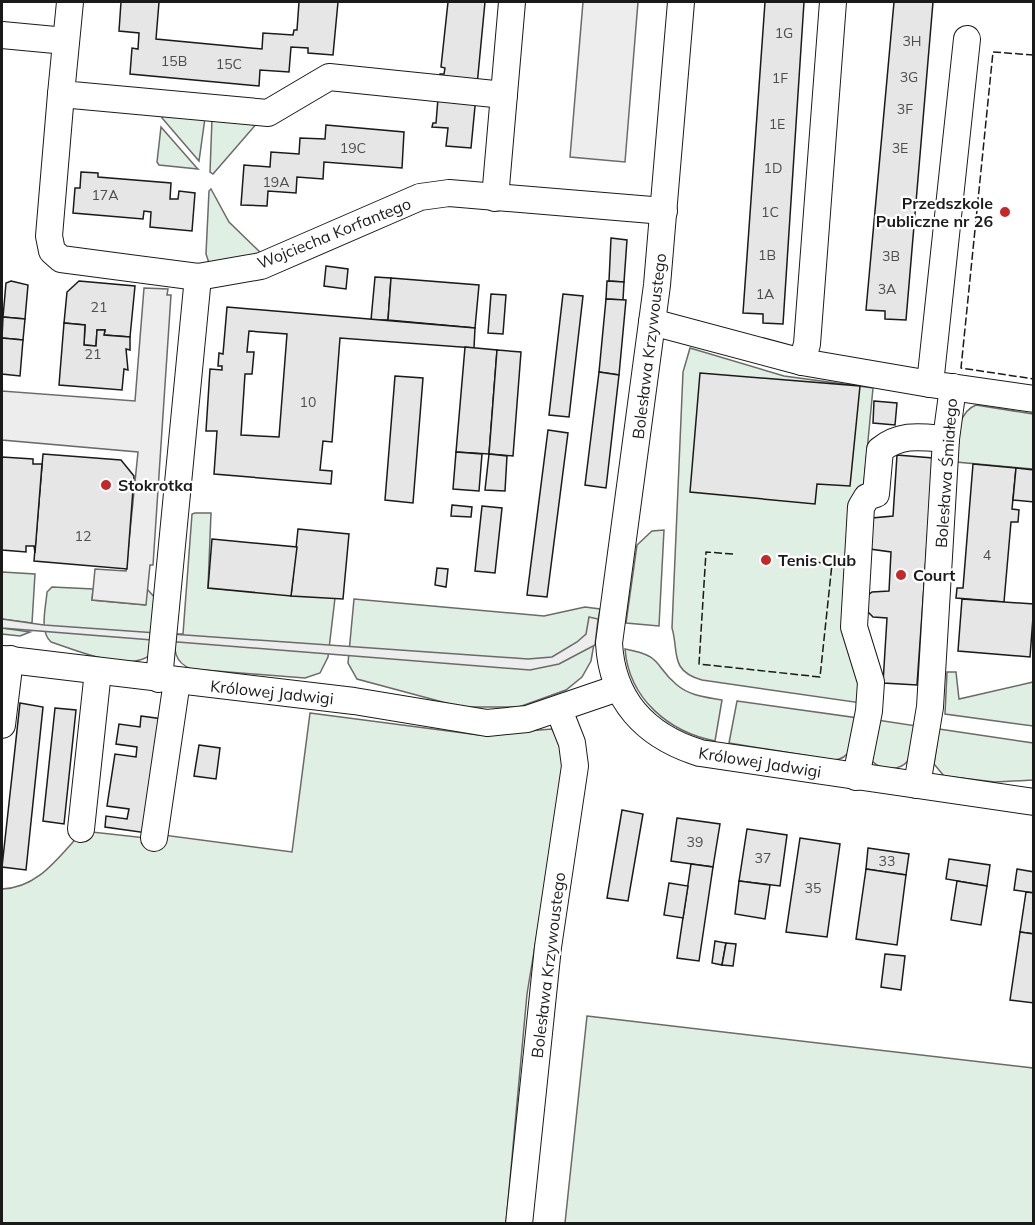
<svg xmlns="http://www.w3.org/2000/svg" width="1035" height="1225" font-family="Mulish,sans-serif">
<style>
.green{fill:#e0efe3;stroke:#6a6a6a;stroke-width:1.5}
.parking{fill:#ededed;stroke:#6a6a6a;stroke-width:1.5}
.building{fill:#e6e6e6;stroke:#1a1a1a;stroke-width:1.5;fill-rule:evenodd}
.lines{fill:none;stroke-linecap:round;stroke-linejoin:round}
.minor-casing{stroke:#1a1a1a;stroke-width:28}
.minor{stroke:#fff;stroke-width:26}
.fence{stroke:#1a1a1a;stroke-width:1.5;stroke-dasharray:8 3;stroke-linecap:butt}
.poi-dot{fill:#c62828;stroke:#fff;stroke-width:2}
.labels{text-anchor:middle;stroke-width:4.5;stroke-linejoin:round;paint-order:stroke}
.number-label{font-size:14px;fill:#4d4d4d}
.poi-label{font-size:16px;font-weight:bold;fill:#1a1a1a;stroke:#fff;text-anchor:start}
.street-label{font-size:16px;fill:#1a1a1a;stroke:#fff}
</style>
<rect width="100%" height="100%" fill="#fff"/>
<!-- green -->
<g class="green">
<path d="M165,113L205,118L199,161L162,118Z"/>
<path d="M212,119L258,122L213,174L210,172Z"/>
<path d="M161,127L196,167L198,169L159,165L157,162Z"/>
<path d="M211,189L229,222L264,256L209,263L206,254L209,191Z"/>
<path d="M690,348L784,376L873,388L849,641L864,671L861,703L702,680C669,671 679,651 672,628L683,372Z"/>
<path d="M976,405L1033,414V469L956,462C958,443 955,413 976,405Z"/>
<path d="M195,513H211L208,588L335,598L328,657L320,673L305,678L191,669C174,662 174,650 175,634H183L192,514Z"/>
<path d="M664,530L659,626L626,623L637,545L652,531Z"/>
<path d="M2,572L35,574L32,623L2,619Z"/>
<path d="M52,587L93,589L92,600L145,605L147,589L157,600L150,655C128,673 76,650 51,642C39,631 46,607 47,592Z"/>
<path d="M354,599L544,616L585,607L600,609L591,661L582,677L566,690L519,707H461L357,679L348,663Z"/>
<path d="M2,628L30,632L20,636L2,634Z"/>
<path d="M625,649C664,656 653,665 677,685C690,696 706,697 722,700L715,741C669,732 629,699 625,649Z"/>
<path d="M947,672H956L959,699L1033,682V726L945,714Z"/>
<path d="M737,701L858,718C854,734 855,759 834,760L729,743Z"/>
<path d="M310,713L479,735L552,729L567,752L527,994L506,1223H2V889C39,888 59,856 83,831L155,839L156,834L292,852Z"/>
<path d="M877,720L917,726C913,745 914,771 888,768C880,767 877,766 871,760Z"/>
<path d="M939,729L1033,743V780L995,782L944,776L934,764Z"/>
<path d="M587,1016L1033,1068V1223H565Z"/>
</g>
<!-- parking -->
<g class="parking">
<path d="M583,2H638L625,162L570,157Z"/>
<path d="M144,288L168,289L167,295H171L153,565H150L146,605L92,600L95,569L126,571L138,452L2,440V391L135,401Z"/>
<path d="M589,617L598,619L595,645L559,664L530,670L2,628V619L44,625L528,659L552,657L577,642L586,634Z"/>
</g>
<!-- building -->
<g class="building">
<path d="M121,2H159L156,39L262,49L263,33L293,35L294,30H297L299,2H338L333,55L308,53V48L291,47L289,72L260,70L259,86L130,74L132,48L138,49L139,33L119,31Z"/>
<path d="M448,2H485L471,148L446,146L448,128L432,127L433,123H436L440,74H444L445,68L441,67Z"/>
<path d="M765,2H804L783,324L763,323V314L743,313Z"/>
<path d="M894,2H933L906,320L885,319V311L866,310Z"/>
<path d="M326,125L404,132L402,168L324,162L323,179L297,177L296,193L268,191L267,206L241,205L244,165L270,167L271,152L299,154L300,138L325,139Z"/>
<path d="M81,172L98,173V177L171,183L170,199H178L179,191L195,193L192,231L150,227L151,212L144,211L143,219L73,213L75,188H80Z"/>
<path d="M611,238L627,240L624,282L609,281Z"/>
<path d="M326,266L348,269L346,289L324,286Z"/>
<path d="M375,277L391,278L388,320H371Z"/>
<path d="M391,278L479,285L475,328L388,320Z"/>
<path d="M11,281L28,285L25,319L3,317L6,283Z"/>
<path d="M79,281L135,286L130,337L104,335L105,330H97L96,346L84,345L85,325L64,323L67,292Z"/>
<path d="M607,281L624,282L623,300L606,299Z"/>
<path d="M491,294L506,295L503,334L488,333Z"/>
<path d="M563,294L583,296L569,417L549,415Z"/>
<path d="M606,299L626,300L619,375L599,372Z"/>
<path d="M227,307L475,328L474,348L340,338L332,442L323,441L320,470L332,471L331,484L214,474L217,431H206L210,369L222,370V366H218L219,353L223,354ZM249,331L287,334L279,437L241,435L245,374H252L254,352H247Z"/>
<path d="M3,317L25,319L23,340L2,338Z"/>
<path d="M64,323L85,325L84,345L96,346L97,330H105L104,335L130,337V350L126,349L128,370L124,369L122,390L59,385Z"/>
<path d="M2,338L23,340L20,376L2,374Z"/>
<path d="M465,347L497,350L489,454L456,452Z"/>
<path d="M497,350L521,352L513,456L489,454Z"/>
<path d="M599,372L619,375L606,488L585,485Z"/>
<path d="M700,373L860,386L850,486L817,484L815,504L690,492Z"/>
<path d="M395,376L423,378L413,503L385,500Z"/>
<path d="M874,401L897,403L895,425L873,423Z"/>
<path d="M548,430L568,433L547,597L527,595Z"/>
<path d="M456,452L482,454L479,491L453,489Z"/>
<path d="M43,454L121,460L134,476L127,569L34,561Z"/>
<path d="M489,454L507,456L505,491L485,490Z"/>
<path d="M897,455L933,458L917,685L883,683L887,618L873,617L866,610L867,596L872,592L889,591L891,552L870,549L872,518L893,516Z"/>
<path d="M2,457L33,459V464H42L35,553L34,546H26V552L2,550Z"/>
<path d="M973,464L1016,468L1012,509L1019,510L1018,522H1011L1004,602L956,598L957,588H963Z"/>
<path d="M1016,468L1034,470V502L1013,500Z"/>
<path d="M452,505L472,507L471,517L451,516Z"/>
<path d="M482,506L502,508L495,573L475,571Z"/>
<path d="M298,529L349,534L343,599L291,596Z"/>
<path d="M212,539L297,547L291,596L208,588Z"/>
<path d="M437,568L448,569L446,587L435,585Z"/>
<path d="M962,599L1034,604L1030,657L958,651Z"/>
<path d="M20,703L43,707L26,870L2,867Z"/>
<path d="M55,708L76,710L64,824L43,821Z"/>
<path d="M141,716L163,719L147,833L105,827L106,816L127,819L129,809L107,806L115,754L136,757L137,747L116,744L119,724L140,727Z"/>
<path d="M199,745L220,748L216,779L194,776Z"/>
<path d="M622,810L643,814L628,901L607,898Z"/>
<path d="M677,818L720,824L713,867L671,861Z"/>
<path d="M747,829L787,835L780,886L739,881Z"/>
<path d="M800,838L840,844L827,937L786,932Z"/>
<path d="M868,848L909,854L906,875L866,869Z"/>
<path d="M949,859L990,865L987,886L946,879Z"/>
<path d="M691,864L713,867L699,961L677,958Z"/>
<path d="M866,869L906,875L897,945L856,939Z"/>
<path d="M1017,869L1034,872V893L1014,890Z"/>
<path d="M739,881L770,885L765,919L735,914Z"/>
<path d="M957,881L987,886L981,925L951,920Z"/>
<path d="M669,883L688,886L683,918L664,915Z"/>
<path d="M1026,892L1034,893V934L1020,932Z"/>
<path d="M1020,932L1034,934V1003L1010,1000Z"/>
<path d="M715,941L726,943L722,965L712,963Z"/>
<path d="M726,943L736,944L733,966L722,965Z"/>
<path d="M885,954L905,956L901,990L881,987Z"/>
</g>
<g class="lines">
<!-- minor casing -->
<g class="minor-casing">
<g id="minor">
<path d="M70,2L61,94L268,113L329,77L504,95"/>
<path d="M681,2L657,285L609,643C612,700 645,736 700,753L1034,802"/>
<path d="M2,35L66,41"/>
<path d="M967,39L930,384L1034,399"/>
<path d="M61,94L49,236L52,251L61,259L198,277L261,266L420,197L449,193L664,211"/>
<path d="M495,198L512,2"/>
<path d="M652,322L802,362L930,384"/>
<path d="M802,362L807,344L833,2"/>
<path d="M2,659L354,701L487,723L527,719L618,688"/>
<path d="M159,679L198,277"/>
<path d="M2,725L10,659"/>
<path d="M856,777L869,711L871,682L854,627L861,507L867,497L876,494L880,450C901,433 921,437 946,439"/>
<path d="M917,785L930,707L946,439L953,387"/>
<path d="M81,829L98,671"/>
<path d="M154,838L177,681"/>
<path d="M519,1224L548,947L575,766L572,743L559,710"/>
</g>
</g>
<!-- minor -->
<use href="#minor" class="minor"/>
<!-- fence -->
<g class="fence">
<path d="M1034,55L993,52L961,368L1034,379"/>
<path d="M733,554L706,552L699,664L820,677L832,564L796,560"/>
</g>
</g>
<!-- markers -->
<g class="poi-dot">
<circle cx="1005" cy="212" r="6"/>
<circle cx="106" cy="485" r="6"/>
<circle cx="766" cy="560" r="6"/>
<circle cx="901" cy="575" r="6"/>
</g>
<g class="labels">
<!-- number labels -->
<g class="number-label">
<text x="784" y="38">1G</text>
<text x="912" y="46">3H</text>
<text x="174" y="66">15B</text>
<text x="229" y="69">15C</text>
<text x="909" y="82">3G</text>
<text x="780" y="83">1F</text>
<text x="905" y="114">3F</text>
<text x="777" y="129">1E</text>
<text x="353" y="153">19C</text>
<text x="900" y="153">3E</text>
<text x="773" y="173">1D</text>
<text x="276" y="187">19A</text>
<text x="105" y="200">17A</text>
<text x="770" y="217">1C</text>
<text x="767" y="260">1B</text>
<text x="891" y="261">3B</text>
<text x="887" y="294">3A</text>
<text x="765" y="299">1A</text>
<text x="99" y="312">21</text>
<text x="93" y="359">21</text>
<text x="308" y="407">10</text>
<text x="83" y="541">12</text>
<text x="987" y="560">4</text>
<text x="695" y="847">39</text>
<text x="763" y="863">37</text>
<text x="887" y="866">33</text>
<text x="813" y="893">35</text>
</g>
<!-- poi labels -->
<g class="poi-label">
<text x="993" y="209" text-anchor="end">Przedszkole<tspan x="993" dy="18">Publiczne nr 26</tspan></text>
<text x="118" y="491">Stokrotka</text>
<text x="778" y="566">Tenis Club</text>
<text x="913" y="581">Court</text>
</g>
<!-- street labels -->
<g class="street-label">
<text transform="translate(334 233) rotate(-22)" y="6">Wojciecha Korfantego</text>
<text transform="translate(649 346) rotate(-83)" y="6">Bolesława Krzywoustego</text>
<text transform="translate(946 473) rotate(-86)" y="6">Bolesława Śmiałego</text>
<text transform="translate(272 692) rotate(6)" y="6">Królowej Jadwigi</text>
<text transform="translate(760 762) rotate(9)" y="6">Królowej Jadwigi</text>
<text transform="translate(548 965) rotate(-83)" y="6">Bolesława Krzywoustego</text>
</g>
</g>
<!-- border -->
<rect width="1035" height="1225" fill="none" stroke="#1a1a1a" stroke-width="6"/>
</svg>
